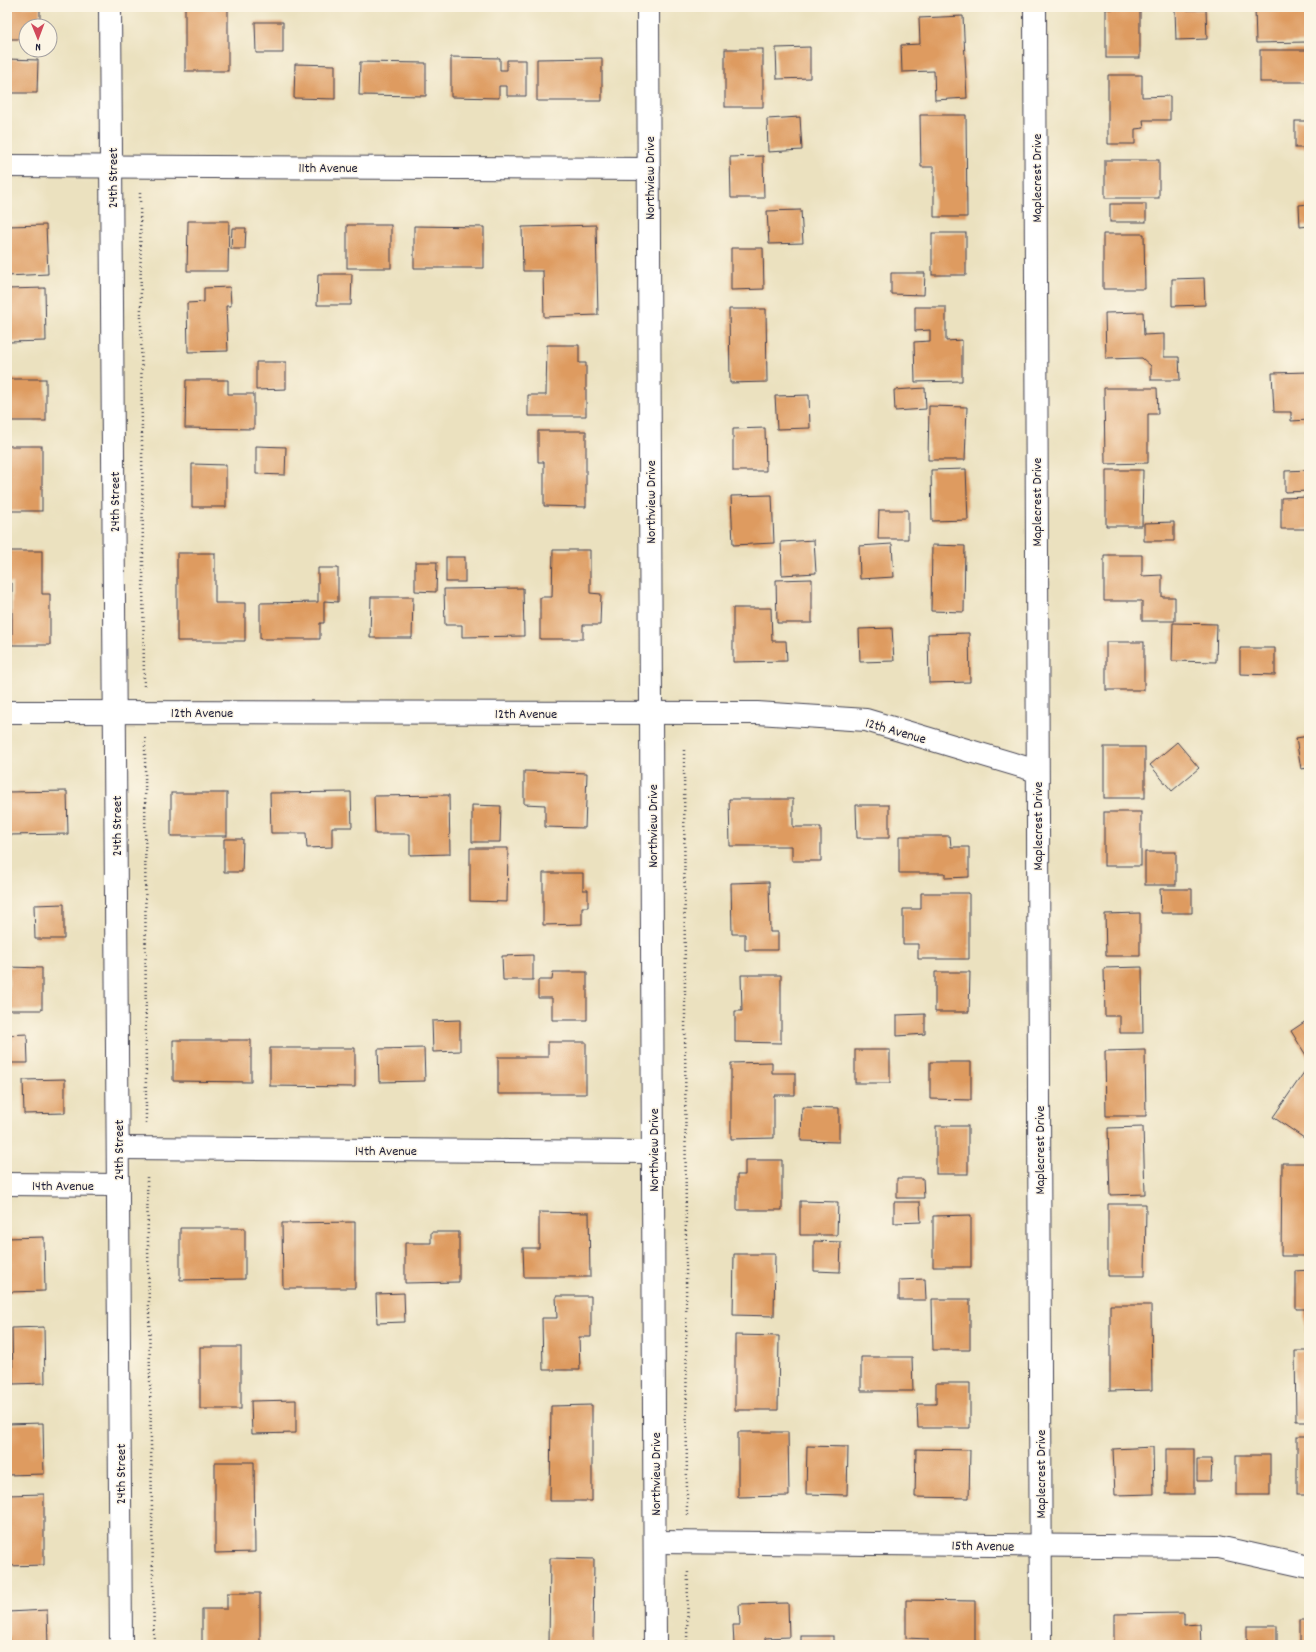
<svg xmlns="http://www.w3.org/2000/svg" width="1316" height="1652" font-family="Dekko,sans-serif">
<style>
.building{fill:#de9b61}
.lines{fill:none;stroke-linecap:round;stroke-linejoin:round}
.minor-casing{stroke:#403f4f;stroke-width:24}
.path{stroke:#403f4f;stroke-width:2.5;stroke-dasharray:1 3;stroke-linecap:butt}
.minor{stroke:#fff;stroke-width:22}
.labels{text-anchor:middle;stroke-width:3;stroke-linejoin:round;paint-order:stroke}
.street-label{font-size:14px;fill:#22223b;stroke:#fcf5e5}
</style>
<rect width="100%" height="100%" fill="#fcf5e5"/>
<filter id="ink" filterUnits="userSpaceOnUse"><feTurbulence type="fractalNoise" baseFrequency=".025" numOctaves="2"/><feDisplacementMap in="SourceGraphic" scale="8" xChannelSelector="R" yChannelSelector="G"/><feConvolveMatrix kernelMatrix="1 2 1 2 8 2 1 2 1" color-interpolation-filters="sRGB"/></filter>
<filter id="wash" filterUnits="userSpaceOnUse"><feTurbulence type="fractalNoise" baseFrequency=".012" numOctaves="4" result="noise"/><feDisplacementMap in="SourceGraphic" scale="16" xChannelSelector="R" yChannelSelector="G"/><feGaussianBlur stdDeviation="0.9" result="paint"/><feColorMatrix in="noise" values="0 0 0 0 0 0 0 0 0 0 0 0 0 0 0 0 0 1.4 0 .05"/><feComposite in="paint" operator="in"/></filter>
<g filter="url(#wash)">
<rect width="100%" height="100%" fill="#ebe1bf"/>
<g id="blocks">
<!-- building -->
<g class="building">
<path d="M7,7H40V26H26V39H7Z"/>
<rect x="185" y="7" width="43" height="64"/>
<path d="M1306,7L1307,42L1256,43L1255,8Z"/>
<rect x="1106" y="9" width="34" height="49"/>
<path d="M1175,10H1206L1207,39L1176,40Z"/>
<path d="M963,16L967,98L935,100L934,71L902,72L901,45L920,44L919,18Z"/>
<path d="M255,22H283V53H256Z"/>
<path d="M810,47V78L777,79L776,48Z"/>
<rect x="725" y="49" width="38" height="58"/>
<rect x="1260" y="50" width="49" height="32"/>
<path d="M451,57L500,58V70H507V60H526V96H507V86H499V98L451,97Z"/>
<path d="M602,58V101H537V59Z"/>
<path d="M7,59L38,60L37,93H7Z"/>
<path d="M360,62L426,63V96L359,95Z"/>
<path d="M295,64L335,65V99L294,98Z"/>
<path d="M1108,75H1142V97L1170,96V120H1143L1144,128L1135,129V144H1108Z"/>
<path d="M920,115H966L967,217H934V167H921Z"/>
<path d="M800,117L802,150L768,152L767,119Z"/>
<rect x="1295" y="121" width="14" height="27"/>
<path d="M763,156L764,198H731L730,157Z"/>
<rect x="1105" y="160" width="54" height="38"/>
<rect x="1110" y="204" width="36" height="18"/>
<path d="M1309,204V226L1300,227L1299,205Z"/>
<path d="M801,210L803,243L769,244L767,211Z"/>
<path d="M188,221H229L228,271H187Z"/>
<path d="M46,225L48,274L7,276V226Z"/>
<rect x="347" y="225" width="44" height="43"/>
<path d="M596,225L598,315L544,317L543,271H523L522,227Z"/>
<path d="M414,226L484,227V268H414Z"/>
<path d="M232,228H246L245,249H231Z"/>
<rect x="932" y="233" width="34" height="42"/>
<path d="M1103,234H1144L1145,289H1103Z"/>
<path d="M731,248H763L764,289L731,290Z"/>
<path d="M891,273H925L924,295L891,294Z"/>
<path d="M318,274H352L351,305H317Z"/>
<path d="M1204,278L1205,305L1172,306V279Z"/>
<path d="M230,287L231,306H226L228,351L188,352L187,303L204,302V288Z"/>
<path d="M45,288L46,341L8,342L7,289Z"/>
<path d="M915,307H946V341L962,340V381L915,382L914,342L930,341V330L915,331Z"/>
<path d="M729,309H766L767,382L730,383Z"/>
<path d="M1143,312L1144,335L1164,334V357H1179L1180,380H1151V366L1142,358L1106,359L1105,313Z"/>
<path d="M547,345H579V363H586V416H528V395H546Z"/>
<path d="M256,362H286V389L256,390Z"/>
<path d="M1309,372V420L1291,421V412H1274L1272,373Z"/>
<rect x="8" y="379" width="38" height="42"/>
<path d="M186,380H228V394H254V429L185,428Z"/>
<path d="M925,388L926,409L895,411L894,390Z"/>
<path d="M1104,388H1157L1158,414H1148V463L1105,464Z"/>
<path d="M809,395L810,428L777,429L775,396Z"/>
<path d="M929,406L967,407L965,460H928Z"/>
<path d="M765,428L766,471H733V429Z"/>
<path d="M538,431H586V507L544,506V462H538Z"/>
<rect x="7" y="446" width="35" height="65"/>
<path d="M256,446L286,447L285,475L256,474Z"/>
<path d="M192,464L226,465V507H192Z"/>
<path d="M966,469L968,520L932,521L931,470Z"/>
<path d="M1106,470H1143L1142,526H1106Z"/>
<path d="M1309,470V491L1285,492V471Z"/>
<path d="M772,495L774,543L733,545L731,496Z"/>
<path d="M1309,497V529H1281V498Z"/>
<path d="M879,510H908V539H878Z"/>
<path d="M1174,522V541H1144V523Z"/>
<path d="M814,540L816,573L782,575L781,542Z"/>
<path d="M892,544L894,577L860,579L859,546Z"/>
<path d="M932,545L965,546L964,612L931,611Z"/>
<path d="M553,550H590V593L601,594L600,625H583V639H540V597H552Z"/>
<path d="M7,551H42V594H50V645H12V583H7Z"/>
<path d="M177,553H215V603H245V641H177Z"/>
<path d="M1104,555H1142V576L1162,575V597H1175V621H1142V601H1104Z"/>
<rect x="446" y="557" width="19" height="25"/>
<path d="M415,562H437L436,592L415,591Z"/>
<path d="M318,568H338V602L324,601V623H320V639H260V603L318,602Z"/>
<path d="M812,579V623H777L776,580Z"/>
<path d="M523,588L524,636L462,637V625H445L444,589Z"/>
<path d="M371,597H413L412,638H370Z"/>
<path d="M733,608H771L772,641H786L787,661L733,662Z"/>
<path d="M1173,623L1217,624L1216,662L1172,661Z"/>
<path d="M892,628L894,661L860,662L859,629Z"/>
<path d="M969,633L970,682L929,683L928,634Z"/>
<rect x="1106" y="642" width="38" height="48"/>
<path d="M1240,648H1275V675L1240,674Z"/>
<path d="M1309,736V768L1301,769L1296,738Z"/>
<path d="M1177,742L1199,768L1172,791L1150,765Z"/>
<rect x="1104" y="747" width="41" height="51"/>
<path d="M524,771L587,773L585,828L545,827V805L524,804Z"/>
<path d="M67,791L68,834L7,835V792Z"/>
<path d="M351,792L352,827H332V847L307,848L306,833H271L270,793Z"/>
<rect x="171" y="793" width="56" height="43"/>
<path d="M449,795L450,854L410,855V834H375L374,796Z"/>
<path d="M729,799H793V827H821V861H792V846H730Z"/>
<path d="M472,805L501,806L500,842H472Z"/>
<path d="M856,805H889V838H857Z"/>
<rect x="1104" y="812" width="37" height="54"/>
<path d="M899,836H950L951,847H969V877L945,878V873H899Z"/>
<path d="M224,839H243L242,872H224Z"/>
<path d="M470,848H508L507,902L470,901Z"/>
<rect x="1145" y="852" width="31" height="33"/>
<path d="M543,873H583V890H588V907H582V924L543,925Z"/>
<path d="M769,882L770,932H778V950H745V934H732L731,883Z"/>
<path d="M1160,889H1192V913H1161Z"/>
<path d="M921,893H969V959H918V944H903V909H921Z"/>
<path d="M64,904V939H35L34,905Z"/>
<path d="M1140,913V956H1106L1105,914Z"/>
<path d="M533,955V980H503L502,956Z"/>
<path d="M9,967L42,968V1010H9Z"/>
<path d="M1142,967L1143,1033H1120V1016H1105L1104,968Z"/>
<path d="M553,972H587V1020H552V998H538V980H552Z"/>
<path d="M935,972H970L969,1012H935Z"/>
<path d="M741,975H781V1043L735,1042V1011H742Z"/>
<path d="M925,1014V1034L897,1036V1015Z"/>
<path d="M1309,1019V1060L1291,1031Z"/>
<path d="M460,1020V1051L433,1052L432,1021Z"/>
<path d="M27,1034L28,1063H7V1035Z"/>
<path d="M173,1040H251V1082L173,1081Z"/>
<path d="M548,1042H586V1094H498V1057H548Z"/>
<path d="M270,1048H355V1087L270,1086Z"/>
<path d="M424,1048L425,1081L379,1082L378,1049Z"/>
<rect x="855" y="1050" width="35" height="33"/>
<path d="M1145,1050L1146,1116H1106L1105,1051Z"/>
<path d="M772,1062V1073H795V1095H774V1138L731,1139V1063Z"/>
<path d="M930,1062H971V1100L930,1099Z"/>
<path d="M1307,1068L1309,1069V1131L1304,1138L1273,1117Z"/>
<path d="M65,1079V1113L24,1114L23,1080Z"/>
<path d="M802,1107L839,1108V1142L801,1141Z"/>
<rect x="936" y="1126" width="32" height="48"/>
<path d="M1143,1127L1145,1194L1110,1195L1108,1128Z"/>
<path d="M745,1160H782V1210H737V1175H745Z"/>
<path d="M1282,1163H1309V1256H1281Z"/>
<path d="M897,1178H923L924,1198H897Z"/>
<path d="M800,1201L838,1202L837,1235H800Z"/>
<path d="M894,1202H920L921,1222L894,1223Z"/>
<path d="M1108,1204H1146L1145,1276H1108Z"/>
<path d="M539,1212L589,1213L590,1277H524L523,1248H539Z"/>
<path d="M971,1215V1267H933V1216Z"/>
<path d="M355,1222V1288H283L282,1223Z"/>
<path d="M180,1228H245V1279L180,1280Z"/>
<path d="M431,1232H459V1282L405,1283V1243H431Z"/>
<path d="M44,1237L45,1291L8,1292L7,1238Z"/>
<path d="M814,1241L841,1242L840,1272L814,1271Z"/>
<path d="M734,1254H775L774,1316L733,1315Z"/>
<path d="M1309,1270V1333H1305V1309H1296V1271Z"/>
<path d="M925,1279L926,1300H899V1280Z"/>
<path d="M404,1293L405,1322L377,1323L376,1294Z"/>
<path d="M556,1296H591V1337H579L580,1370H543L542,1318H557Z"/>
<path d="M932,1299H970V1350H933Z"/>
<path d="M1110,1305H1151L1152,1390L1110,1391Z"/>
<path d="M44,1327L45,1383L13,1384L12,1328Z"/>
<path d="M735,1335L779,1336L778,1410H735Z"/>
<rect x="200" y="1347" width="41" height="62"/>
<path d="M1295,1351H1309V1421H1296Z"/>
<path d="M861,1357H912L913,1391H861Z"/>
<path d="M936,1383H970V1428H918L917,1404H936Z"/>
<path d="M296,1400V1433L252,1434L251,1401Z"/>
<path d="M592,1405V1501H550L551,1406Z"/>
<path d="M43,1423L44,1474L7,1475V1424Z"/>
<path d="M738,1432H788L789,1496L738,1497Z"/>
<rect x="1297" y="1436" width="12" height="59"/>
<path d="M807,1446L848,1447L847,1495L806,1494Z"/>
<path d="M1153,1447L1154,1494L1115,1495L1113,1449Z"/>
<path d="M916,1449L970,1450L969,1498L915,1497Z"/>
<rect x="1166" y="1449" width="28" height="45"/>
<rect x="1236" y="1455" width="34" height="40"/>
<path d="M1197,1459H1212L1211,1481H1197Z"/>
<path d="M215,1462H254L255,1552L215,1553Z"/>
<path d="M44,1494V1565L7,1566V1495Z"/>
<path d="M550,1558L594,1559L593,1645H549Z"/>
<path d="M227,1593H260V1645H202V1609H227Z"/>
<path d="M906,1600L975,1601V1645H928V1639L906,1638Z"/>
<path d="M788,1603L789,1637L765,1638V1645H734L733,1625H740L739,1604Z"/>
<path d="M47,1610L48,1645H9L8,1612Z"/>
<path d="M1184,1613V1625L1200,1624L1201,1645H1114V1614Z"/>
<rect x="1300" y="1620" width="9" height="25"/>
<rect x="1247" y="1626" width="30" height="19"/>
<rect x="801" y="1636" width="32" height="9"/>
</g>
</g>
</g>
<g filter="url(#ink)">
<use href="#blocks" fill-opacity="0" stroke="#403f4f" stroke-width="1"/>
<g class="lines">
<!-- minor casing -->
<g class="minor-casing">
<g id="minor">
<path d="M110,7L121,1645"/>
<path d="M648,7L655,1645"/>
<path d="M1035,7L1041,1645"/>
<path d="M7,166L649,169"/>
<path d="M7,712L757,713L866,720L1037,771"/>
<path d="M118,1148L653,1152"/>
<path d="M7,1184L118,1185"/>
<path d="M655,1542L1218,1547L1309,1567"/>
</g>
</g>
<!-- path -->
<g class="path">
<path d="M140,193L144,686"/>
<path d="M145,738L146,1123"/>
<path d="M684,750L687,1516"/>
<path d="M147,1177L154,1645"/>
<path d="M687,1645L688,1570"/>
</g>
<!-- minor -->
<use href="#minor" class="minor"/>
</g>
</g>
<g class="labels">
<!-- street labels -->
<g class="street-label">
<text x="328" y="172">11th Avenue</text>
<text transform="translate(112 178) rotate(-90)" y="5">24th Street</text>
<text transform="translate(649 178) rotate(-90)" y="5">Northview Drive</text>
<text transform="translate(1036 178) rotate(-90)" y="5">Maplecrest Drive</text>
<text transform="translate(114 502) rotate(-90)" y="5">24th Street</text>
<text transform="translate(650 502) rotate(-90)" y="5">Northview Drive</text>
<text transform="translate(1036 502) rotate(-90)" y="5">Maplecrest Drive</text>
<text x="202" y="717">12th Avenue</text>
<text x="526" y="718">12th Avenue</text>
<text transform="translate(896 730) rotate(16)" y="5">12th Avenue</text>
<text transform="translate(116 826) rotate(-90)" y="5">24th Street</text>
<text transform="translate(652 826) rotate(-90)" y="5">Northview Drive</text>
<text transform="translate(1037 826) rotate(-90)" y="5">Maplecrest Drive</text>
<text transform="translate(118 1150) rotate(-90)" y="5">24th Street</text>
<text x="386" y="1155">14th Avenue</text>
<text transform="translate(653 1150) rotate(-90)" y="5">Northview Drive</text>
<text transform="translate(1039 1150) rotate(-90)" y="5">Maplecrest Drive</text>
<text x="63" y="1190">14th Avenue</text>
<text transform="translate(120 1474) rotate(-90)" y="5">24th Street</text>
<text transform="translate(655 1474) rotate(-90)" y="5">Northview Drive</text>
<text transform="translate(1040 1474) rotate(-90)" y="5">Maplecrest Drive</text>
<text transform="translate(983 1545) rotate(1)" y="5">15th Avenue</text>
</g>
</g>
<!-- margin -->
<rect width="1316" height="1652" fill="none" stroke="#fcf5e5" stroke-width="24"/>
<!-- north arrow -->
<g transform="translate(38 38) rotate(179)"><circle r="19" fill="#fcf5e5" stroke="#a5a1a1"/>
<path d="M0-3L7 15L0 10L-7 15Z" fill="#d1495b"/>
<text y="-6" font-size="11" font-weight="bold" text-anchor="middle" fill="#22223b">N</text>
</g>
</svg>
